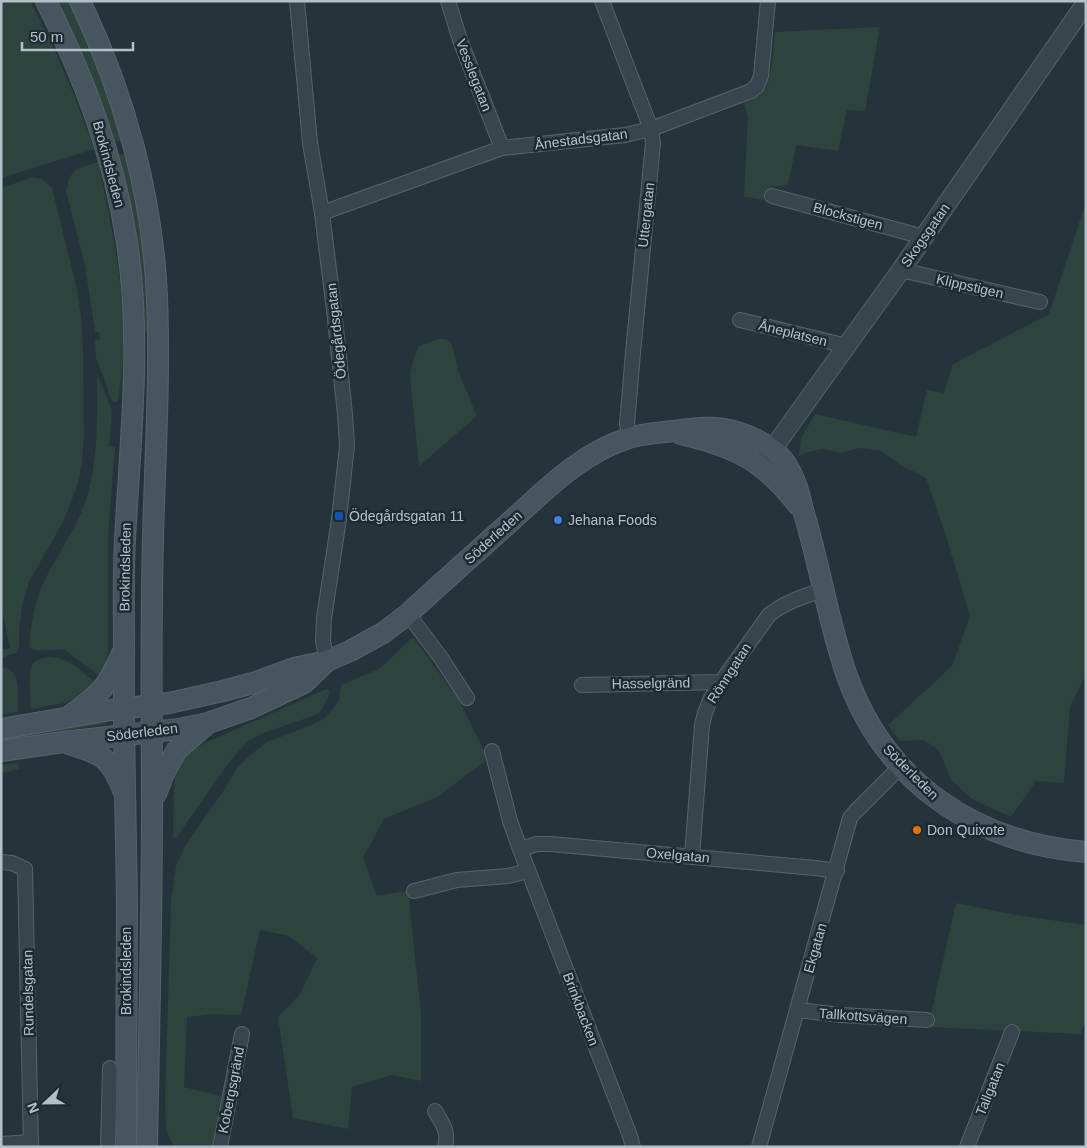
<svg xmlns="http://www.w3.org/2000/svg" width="1087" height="1148" font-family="Helvetica,sans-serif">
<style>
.green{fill:#2d433e}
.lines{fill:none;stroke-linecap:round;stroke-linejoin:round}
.minor-casing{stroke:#57636a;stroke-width:16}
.tertiary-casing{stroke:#57636a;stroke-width:20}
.secondary-casing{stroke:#57636a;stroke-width:22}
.minor{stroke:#39454c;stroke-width:14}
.tertiary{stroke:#39454c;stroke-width:18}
.secondary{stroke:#47565e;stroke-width:20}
.transit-dot{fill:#1a4fb4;stroke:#1e2a31;stroke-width:2}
.shop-dot{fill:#3f7fe0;stroke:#1e2a31;stroke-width:2}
.food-dot{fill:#e8710a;stroke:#1e2a31;stroke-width:2}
.labels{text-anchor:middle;stroke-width:5;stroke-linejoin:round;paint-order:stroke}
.street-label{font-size:14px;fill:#b4c0c7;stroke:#1e2a31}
.poi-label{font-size:14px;fill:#b4c0c7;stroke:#1e2a31;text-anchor:start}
</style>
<rect width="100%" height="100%" fill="#25343b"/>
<!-- green -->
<g class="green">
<path d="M1,1H30C56,49 76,97 94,149L1,178Z"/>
<path d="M59,1H69C91,46 107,93 123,140L115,142L91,74Z"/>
<path d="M880,27L865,111L847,110L838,151L796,145L788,185L770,187L764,200L744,197L748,116L744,103C751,100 759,97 764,90C773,78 773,47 775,32Z"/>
<path d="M126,153L142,241L149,333L144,332L135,233L119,155Z"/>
<path d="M98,162C111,221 124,283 124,344C124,363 120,383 118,402L112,401L96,358L95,340L100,339L99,332H95L85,265L66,192L69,178L76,169Z"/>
<path d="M33,177L42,179L52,188L77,289L81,317L83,348L84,435L82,464L77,486L64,520L29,582L22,606L19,630V647L16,653L1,658V650L10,648L1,606V188Z"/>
<path d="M1086,202V675L1070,707L1064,783L1036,781L1011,817L972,799L951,780L939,750L924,740L900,741L888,725L952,666L970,616L946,536L926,478L899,464L880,450L858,448L842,453L822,449L808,452L799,456L801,438L815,414L916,437L927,390L944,393L953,364L1049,314Z"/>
<path d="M439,339H446L452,344L459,373L477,416L419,466L410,376L413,360L419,346Z"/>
<path d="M97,373L112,411L109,446L115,447L108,537V656L107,666L102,678L65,650C54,648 38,654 29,647C31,625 34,604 43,584C55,557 74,533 84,506C99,463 97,418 97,373Z"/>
<path d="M413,637L459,700L488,759L437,797L384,819L363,858L377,896L408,891L421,1014V1081L392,1075L352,1087L348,1129L293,1118L278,1017L300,994L317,958L289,936L260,930L241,1015L214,1014L187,1017L184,1087L221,1096L212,1147H175C164,1134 166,1117 165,1101L171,900L176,866L185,846L228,784L236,769L249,756L267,742L309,726L325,718L339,701L341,685L379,669Z"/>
<path d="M48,657C68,657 81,671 96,683L79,697L65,703L31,709C31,698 27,672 33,663C37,659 43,658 48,657Z"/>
<path d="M1,667C23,668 17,696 18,712L1,715Z"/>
<path d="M328,688L330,693L321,711L313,716L263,733L247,742L231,760L176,838L173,837L174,782L176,770L190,750Z"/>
<path d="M106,720V724L1,741V737Z"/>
<path d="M18,763L19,769L1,773V765Z"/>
<path d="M956,903L1016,915L1086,925V1025H1083L1081,1034L928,1027Z"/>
</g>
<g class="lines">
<!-- minor casing -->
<g class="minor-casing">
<g id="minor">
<path d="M297,1L310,143L322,213L334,310L345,414L347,446L339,519L324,618L323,641L327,661"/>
<path d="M448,1L460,40L502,148"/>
<path d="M602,1L651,129L653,143L633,353L627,424L630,438"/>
<path d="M772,196L924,237"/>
<path d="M322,213L502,148L625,135L651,129L751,91L757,86L761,76L768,1"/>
<path d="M901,270L1040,302"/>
<path d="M740,320L847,346"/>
<path d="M408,614L441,658L467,698"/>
<path d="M582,685L721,682"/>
<path d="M492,751L510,821L520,849L630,1136L633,1147"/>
<path d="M520,849L537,844H550L815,868L837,871"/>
<path d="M692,856L702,725L705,713L710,700L721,682L769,615C785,602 804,596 824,590"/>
<path d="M1,862L12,863L25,869L31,1147"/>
<path d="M414,891L457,880L508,876L528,871"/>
<path d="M798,1010L841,1015L927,1020"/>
<path d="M435,1111C443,1124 449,1132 445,1147"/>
<path d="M1,1144L31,1142"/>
<path d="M108,1147L110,1068"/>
<path d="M220,1147L242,1034"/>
<path d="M759,1147L850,818L855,812L901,766"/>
<path d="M967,1147L1012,1032"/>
</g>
</g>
<!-- tertiary casing -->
<g class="tertiary-casing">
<path id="tertiary" d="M764,461L901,270L1086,3"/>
</g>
<!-- secondary casing -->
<g class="secondary-casing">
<g id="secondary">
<path d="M46,1C85,80 114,156 127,243C142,342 130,441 125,540C123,575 124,610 124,645C123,733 126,820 127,908C127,987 126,1067 126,1147"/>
<path d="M80,1C124,93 153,196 157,298C161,398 152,499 152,600C151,668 152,736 152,804C152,918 149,1032 147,1147"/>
<path d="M681,434C736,447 763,460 798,505"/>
<path d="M72,714C100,695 109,685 122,653"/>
<path d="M1,729L111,710L169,703L223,691L253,683L294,668L327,661L350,651L383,633L408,614C438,586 470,558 501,530C540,496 577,454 629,438C643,433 659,433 673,431C696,428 715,425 737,432C781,446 794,467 803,510C820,565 828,622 847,676C885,782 975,843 1086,852"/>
<path d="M69,744C102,754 110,757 123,790"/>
<path d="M1,751L63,742L179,729L208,723L251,708L304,683L327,661"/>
<path d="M156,794L165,771L177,750L207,724"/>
</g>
</g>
<!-- minor -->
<use href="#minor" class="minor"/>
<!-- tertiary -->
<use href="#tertiary" class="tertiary"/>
<!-- secondary -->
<use href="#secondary" class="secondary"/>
</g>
<!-- markers -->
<rect class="transit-dot" x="334" y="511" width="10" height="10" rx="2.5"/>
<circle class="shop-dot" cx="558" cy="520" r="5"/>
<circle class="food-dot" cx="917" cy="830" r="5"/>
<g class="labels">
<!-- street labels -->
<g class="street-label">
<text transform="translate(474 75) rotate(69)" y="5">Vesslegatan</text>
<text transform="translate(581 139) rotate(-7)" y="5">Ånestadsgatan</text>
<text transform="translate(109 164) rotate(75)" y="5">Brokindsleden</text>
<text transform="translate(646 215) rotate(-84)" y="5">Uttergatan</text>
<text transform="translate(848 216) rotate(15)" y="5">Blockstigen</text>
<text transform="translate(925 235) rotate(-55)" y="5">Skogsgatan</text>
<text transform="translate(970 286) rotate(13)" y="5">Klippstigen</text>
<text transform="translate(336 331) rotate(-96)" y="5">Ödegårdsgatan</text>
<text transform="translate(793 333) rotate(14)" y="5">Åneplatsen</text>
<text transform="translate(493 537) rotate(-42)" y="5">Söderleden</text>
<text transform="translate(125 567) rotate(-89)" y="5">Brokindsleden</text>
<text transform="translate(729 673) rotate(-57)" y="5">Rönngatan</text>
<text transform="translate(651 683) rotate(-1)" y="5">Hasselgränd</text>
<text transform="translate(142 732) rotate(-7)" y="5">Söderleden</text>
<text transform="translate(911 772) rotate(45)" y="5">Söderleden</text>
<text transform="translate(678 855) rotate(5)" y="5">Oxelgatan</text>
<text transform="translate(815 948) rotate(-74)" y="5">Ekgatan</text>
<text transform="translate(126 971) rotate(-90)" y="5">Brokindsleden</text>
<text transform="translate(28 993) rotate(-91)" y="5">Rundelsgatan</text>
<text transform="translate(581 1009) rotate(69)" y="5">Brinkbacken</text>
<text transform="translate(863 1016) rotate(4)" y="5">Tallkottsvägen</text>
<text transform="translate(990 1089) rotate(-68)" y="5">Tallgatan</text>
<text transform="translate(231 1090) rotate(-79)" y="5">Kobergsgränd</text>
</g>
<!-- poi labels -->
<g class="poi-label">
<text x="349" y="521">Ödegårdsgatan 11</text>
<text x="568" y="525">Jehana Foods</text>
<text x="927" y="835">Don Quixote</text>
</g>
</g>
<!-- border -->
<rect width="1087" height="1148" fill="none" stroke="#b4c0c7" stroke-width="5"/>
<!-- north arrow -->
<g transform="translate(45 1103) rotate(248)" stroke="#1e2a31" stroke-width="4" paint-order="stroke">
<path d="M0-4L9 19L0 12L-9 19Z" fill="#b4c0c7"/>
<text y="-8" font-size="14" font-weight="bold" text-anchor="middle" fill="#b4c0c7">N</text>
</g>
<!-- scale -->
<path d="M22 42v8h111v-8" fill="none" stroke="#b4c0c7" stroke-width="2.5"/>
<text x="30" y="42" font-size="15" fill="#b4c0c7" stroke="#1e2a31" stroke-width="4" paint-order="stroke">50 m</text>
</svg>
